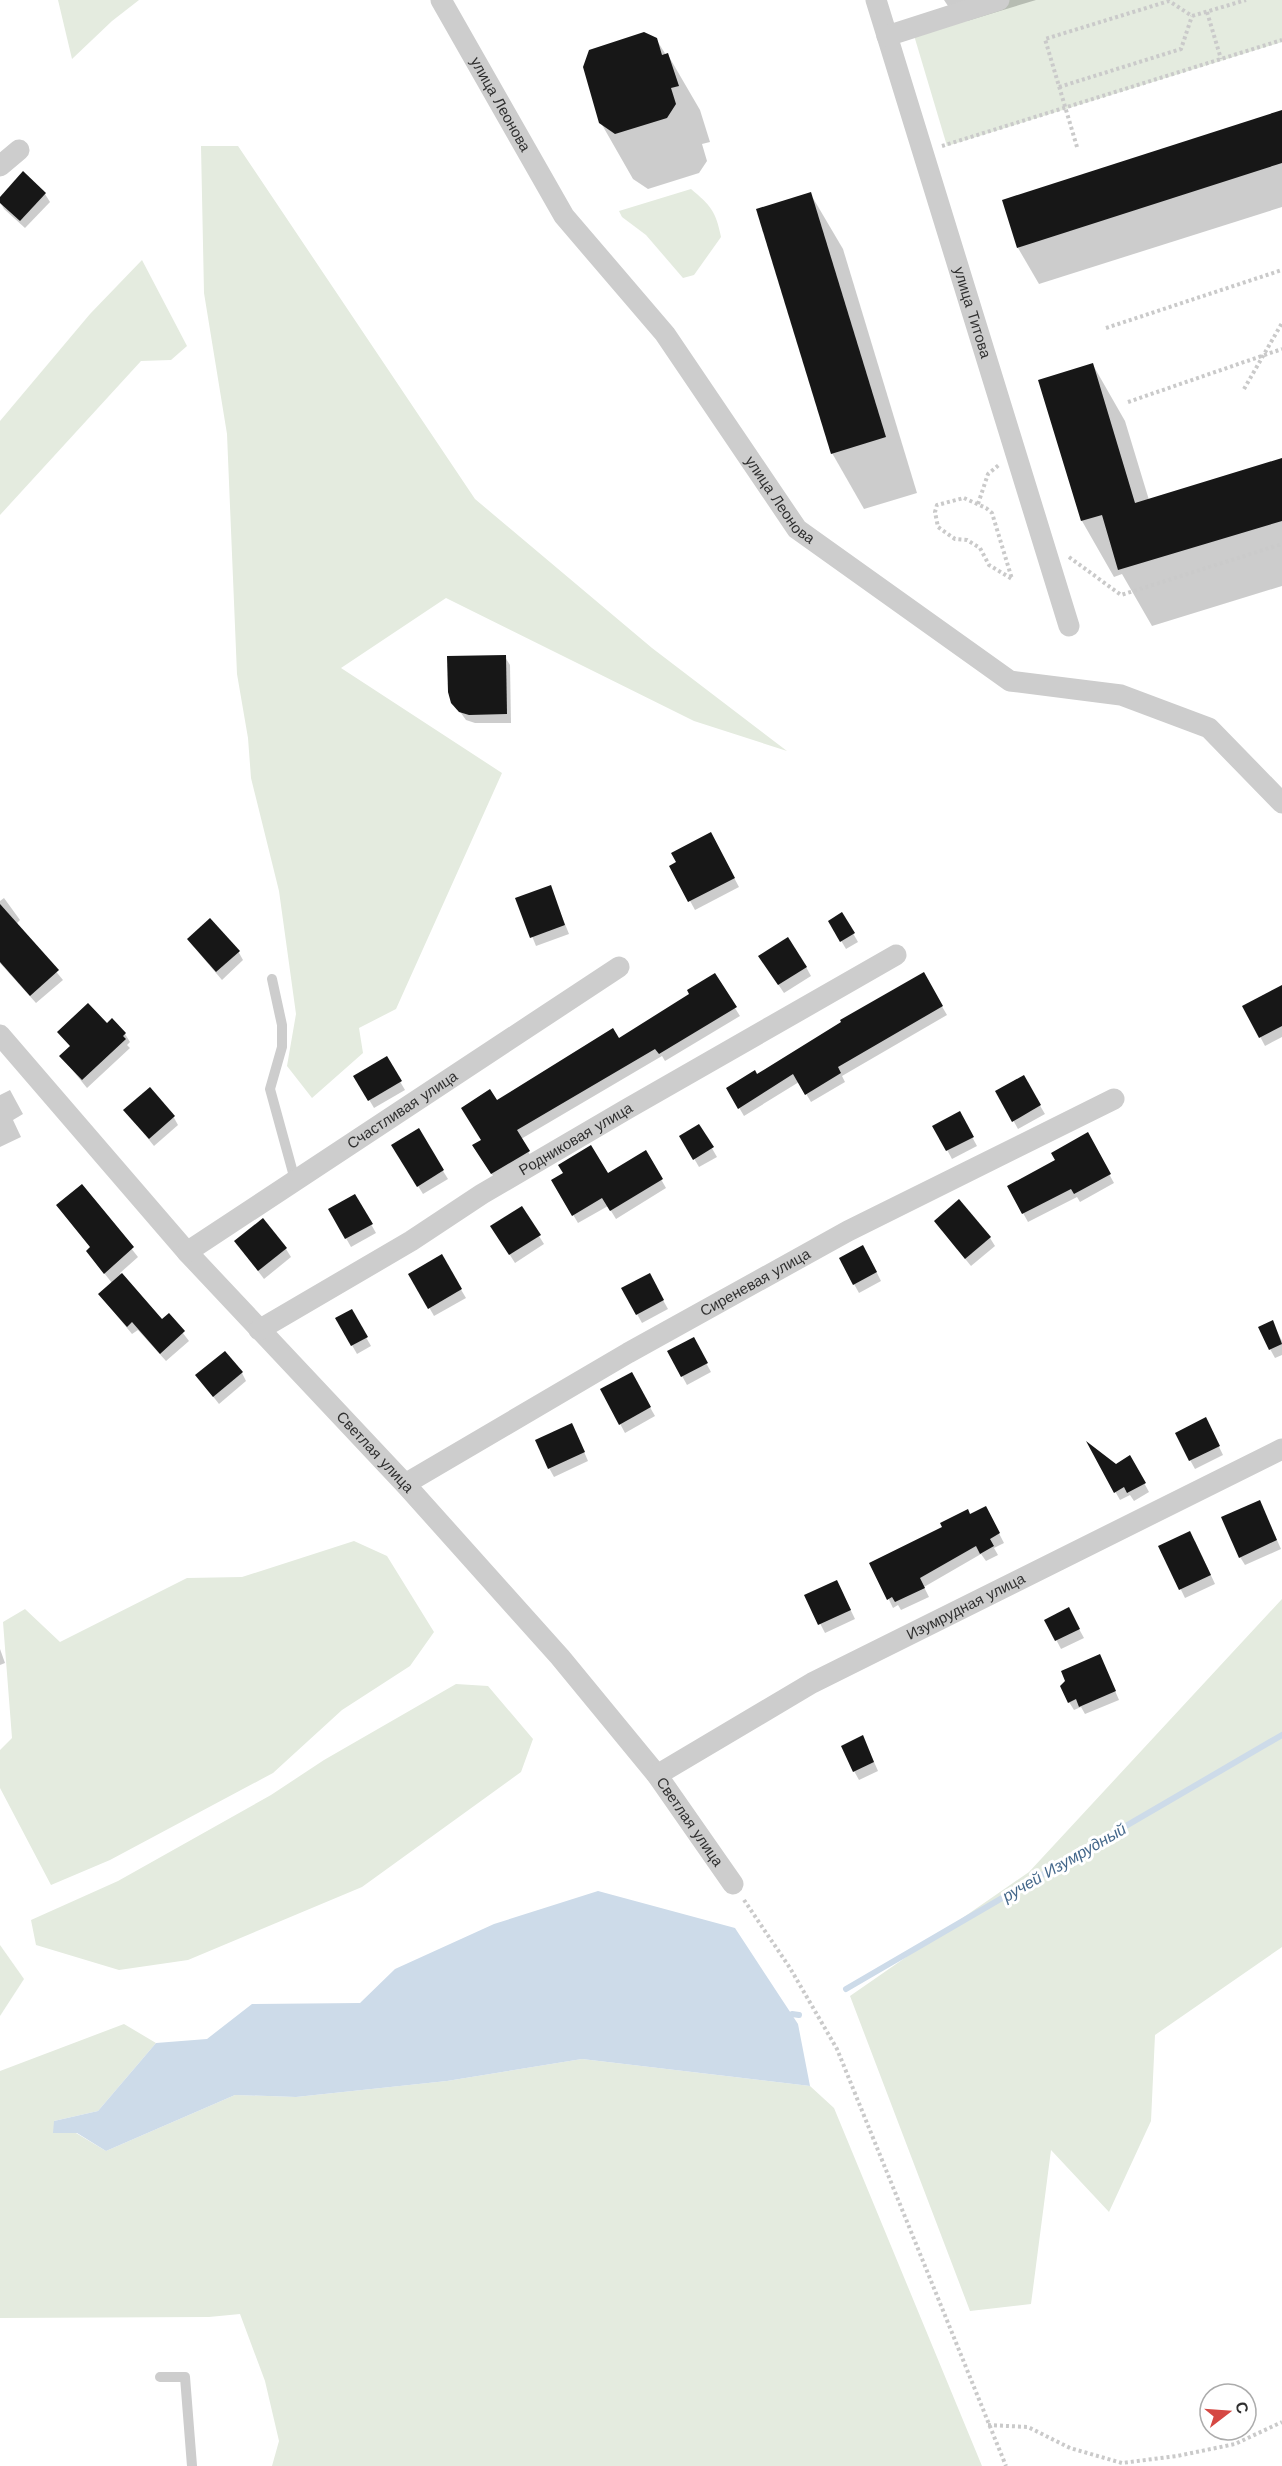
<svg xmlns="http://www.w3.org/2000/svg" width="1282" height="2466" font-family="'Work Sans',sans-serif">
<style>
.green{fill:#e4ebdf}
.water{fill:#cddbe9}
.shadow{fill:#0003}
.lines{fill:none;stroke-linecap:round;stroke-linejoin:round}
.stream{stroke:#cddbe9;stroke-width:6}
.building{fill:#171717}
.path{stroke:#cacaca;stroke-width:4;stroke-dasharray:3 3;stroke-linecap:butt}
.service{stroke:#cdcdcd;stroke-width:10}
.minor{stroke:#cdcdcd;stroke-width:21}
.labels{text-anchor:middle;stroke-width:6;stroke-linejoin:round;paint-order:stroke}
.street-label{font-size:15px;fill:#303030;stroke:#fff}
.water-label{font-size:16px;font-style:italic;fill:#45688b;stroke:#fff}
</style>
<rect width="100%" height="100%" fill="#fff"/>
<!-- green -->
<g class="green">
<path d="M58,0H139L112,21L72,59Z"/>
<path d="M1002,0H1282V42L947,146L913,32Z"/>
<path d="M201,146H238L475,499L652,648L787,751L694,721L446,598L341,668L502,773L396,1009L359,1028L363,1053L312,1098L287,1066L296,1014L279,891L251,778L248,738L237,674L227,434L204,293Z"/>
<path d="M691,189C710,205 716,211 721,237L694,275L683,278L646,235L622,217L619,211Z"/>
<path d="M142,260L187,346L171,360L141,361L0,515V421L90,314Z"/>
<path d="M354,1541L387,1556L434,1632L410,1666L342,1710L273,1773L110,1860L51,1885L0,1788V1750L12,1738L3,1622L25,1609L60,1642L187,1578L242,1577Z"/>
<path d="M1282,1599V1947L1155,2035L1151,2121L1109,2212L1051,2150L1031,2304L970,2311L850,1996L1029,1872Z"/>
<path d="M456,1684L488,1686L533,1739L521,1772L362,1887L188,1960L119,1970L36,1945L31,1920L118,1881L271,1795L324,1760Z"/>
<path d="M0,1945L24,1979L0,2016Z"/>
<path d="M124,2024L156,2043L98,2111L54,2121V2133H76L106,2151L235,2095L296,2097L447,2081L582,2059L810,2086L834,2108L982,2466H272L279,2441L265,2381L240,2314L209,2317L0,2318V2071Z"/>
</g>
<!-- water -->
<path class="water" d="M598,1891L735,1928L798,2024L810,2086L582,2059L447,2081L296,2097L235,2095L106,2151L77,2133H53L54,2121L98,2111L156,2043L207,2039L252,2004L360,2003L395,1969L494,1924Z"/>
<!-- shadow -->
<g class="shadow">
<path d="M944,0H1036L967,21L948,6Z"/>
<path d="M656,39L666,55H668L700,110L710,142L702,144L707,161L699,173L648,189L633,179L601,123Z"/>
<path d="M1282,112V207L1039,284L1018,248Z"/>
<path d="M810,193L843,249L917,493L864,509L832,453Z"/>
<path d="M45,194L50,202L25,228L4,209L0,202V199Z"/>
<path d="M1093,365L1125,421L1149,500L1282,460V586L1152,626L1122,574L1114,577L1082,521L1040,381Z"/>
<path d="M505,657L510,665L511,723H475L466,720L453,702Z"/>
<path d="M715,842L739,887L695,910L671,866Z"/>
<path d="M550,887L569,934L536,946L517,899Z"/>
<path d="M4,898L20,920L17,923L19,927L63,980L36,1003L0,963V901Z"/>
<path d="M842,914L858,942L846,949L830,922Z"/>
<path d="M188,940L238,951L243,960L222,980Z"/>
<path d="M765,965L806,967L811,976L784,993Z"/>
<path d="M923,974L947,1015L842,1076L845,1082L811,1102L799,1082L744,1116L728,1089L756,1076Z"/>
<path d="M714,975L740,1016L665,1061L662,1056L521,1139L533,1160L497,1182L479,1154L497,1102L618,1040L690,995Z"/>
<path d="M1282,989V1037L1265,1046L1244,1006Z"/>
<path d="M107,1025L125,1034L130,1042L127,1045L130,1048L87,1088L65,1061L75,1052L59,1032Z"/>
<path d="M386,1058L405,1090L374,1108L355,1076Z"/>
<path d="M1023,1077L1045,1114L1018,1129L997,1091Z"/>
<path d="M10,1090L23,1114L13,1120L21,1137L0,1147V1095Z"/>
<path d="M125,1110L173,1116L178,1125L154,1146Z"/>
<path d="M959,1113L977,1146L952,1159L934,1126Z"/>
<path d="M699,1126L717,1157L699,1167L681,1136Z"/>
<path d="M418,1131L448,1179L423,1194L393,1146Z"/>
<path d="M1087,1134L1114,1183L1080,1202L1077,1197L1028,1222L1023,1213L1057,1161Z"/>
<path d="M646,1153L666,1188L616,1219L608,1206L578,1223L553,1181L608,1175Z"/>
<path d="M82,1186L138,1257L120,1273L162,1321L169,1315L189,1341L166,1361L138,1330L132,1334L99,1294L112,1283L93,1259L91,1248L58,1205Z"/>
<path d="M355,1196L376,1233L351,1247L330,1210Z"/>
<path d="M935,1222L990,1238L995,1246L971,1266Z"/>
<path d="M497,1235L539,1236L544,1244L515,1263Z"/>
<path d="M236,1242L286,1249L291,1257L264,1279Z"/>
<path d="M868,1255L881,1281L859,1293L854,1284Z"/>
<path d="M441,1256L466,1298L434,1316L410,1274Z"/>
<path d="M649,1275L668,1309L642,1323L623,1289Z"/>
<path d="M351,1311L371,1346L357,1354L337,1319Z"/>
<path d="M1272,1322L1282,1341V1355L1275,1358L1270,1349Z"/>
<path d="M693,1339L711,1372L687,1385L669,1352Z"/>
<path d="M242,1373L246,1381L219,1404L197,1376Z"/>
<path d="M631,1374L655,1416L625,1433L602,1390Z"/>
<path d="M1210,1428L1223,1455L1195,1469L1190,1460Z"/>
<path d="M576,1433L588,1461L554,1477L549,1468Z"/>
<path d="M1090,1447L1116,1465L1130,1457L1149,1492L1134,1501L1130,1495L1120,1500Z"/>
<path d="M1264,1511L1281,1549L1245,1565L1240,1557Z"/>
<path d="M970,1516H990L1004,1543L994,1548L998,1555L986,1561L981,1554L924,1587L929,1597L901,1610L898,1605L893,1608L871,1563Z"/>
<path d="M1195,1541L1215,1584L1185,1598L1160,1547Z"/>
<path d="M841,1590L855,1619L825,1633L806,1596Z"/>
<path d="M1073,1618L1084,1638L1061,1649L1046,1620Z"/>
<path d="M0,1649L5,1663L0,1665Z"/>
<path d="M1104,1665L1119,1700L1085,1714L1081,1707L1074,1710L1069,1702Z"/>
<path d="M867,1746L878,1771L859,1780L854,1771Z"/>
</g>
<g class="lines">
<!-- stream -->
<g class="stream">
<path d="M846,1989L1282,1735"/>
<path d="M792,2014L799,2015"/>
</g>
</g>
<!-- building -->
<g class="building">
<path d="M644,32L657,38L662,55L668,53L679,86L671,88L676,104L667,118L615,134L599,123L583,67L589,50Z"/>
<path d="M1282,110V163L1017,248L1002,200Z"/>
<path d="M23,171L46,193L20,221L0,203V197Z"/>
<path d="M811,192L886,437L831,454L756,209Z"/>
<path d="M1093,363L1135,503L1282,458V521L1118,570L1102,515L1081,521L1038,380Z"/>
<path d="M506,655L507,714L469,715L459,712L451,703L448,692L447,656Z"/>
<path d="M711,832L735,878L688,902L669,866L676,862L671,853Z"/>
<path d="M551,885L565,925L530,938L515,898Z"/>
<path d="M0,904L59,970L30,996L0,962Z"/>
<path d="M842,912L855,933L840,942L828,921Z"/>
<path d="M210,918L240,951L216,972L187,939Z"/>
<path d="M788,937L807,967L778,985L758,956Z"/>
<path d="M924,972L943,1006L838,1067L841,1073L805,1095L793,1074L738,1109L726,1088L755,1070L757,1074L841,1022L840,1020Z"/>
<path d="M715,973L737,1007L659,1054L655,1049L517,1130L530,1151L491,1174L472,1145L481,1140L461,1108L490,1089L497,1100L613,1028L619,1038L689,994L687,990Z"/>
<path d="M1282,985V1026L1259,1038L1242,1006Z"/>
<path d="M88,1003L107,1023L112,1018L126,1033L123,1036L126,1039L82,1080L59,1056L70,1046L57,1032Z"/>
<path d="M387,1056L402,1081L368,1101L353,1076Z"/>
<path d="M1024,1075L1041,1105L1012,1122L995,1091Z"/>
<path d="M150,1087L175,1116L149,1139L123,1110Z"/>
<path d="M960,1111L974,1137L946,1151L932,1126Z"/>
<path d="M699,1124L714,1147L693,1160L679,1136Z"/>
<path d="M419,1128L444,1170L417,1187L391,1145Z"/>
<path d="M1088,1132L1111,1174L1074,1194L1071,1189L1022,1214L1007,1186L1055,1160L1051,1153Z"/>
<path d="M591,1145L608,1173L646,1150L663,1179L610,1211L602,1198L572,1216L551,1180L563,1173L558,1165Z"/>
<path d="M82,1184L134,1247L104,1274L86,1251L90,1247L56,1205Z"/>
<path d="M355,1194L373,1224L345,1239L328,1209Z"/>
<path d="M959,1199L991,1237L965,1259L934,1221Z"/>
<path d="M522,1206L541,1235L509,1255L490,1226Z"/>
<path d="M263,1218L287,1248L258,1271L234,1241Z"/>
<path d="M863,1245L877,1272L853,1285L839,1258Z"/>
<path d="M442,1254L462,1289L428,1309L408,1274Z"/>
<path d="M122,1273L162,1319L169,1313L185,1331L160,1354L132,1322L127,1327L98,1294Z"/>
<path d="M650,1273L664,1300L636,1315L621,1288Z"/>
<path d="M352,1309L368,1337L351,1346L335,1318Z"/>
<path d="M1273,1320L1282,1344L1269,1350L1258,1327Z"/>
<path d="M694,1337L708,1363L681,1377L667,1351Z"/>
<path d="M225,1351L243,1372L213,1397L195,1375Z"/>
<path d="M632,1372L651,1407L619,1425L600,1389Z"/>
<path d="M1206,1417L1220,1446L1189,1461L1175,1433Z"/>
<path d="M572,1423L585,1452L548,1469L535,1440Z"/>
<path d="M1086,1441L1116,1464L1130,1455L1146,1483L1127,1493L1124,1487L1114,1493Z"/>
<path d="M1260,1500L1277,1540L1239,1558L1221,1517Z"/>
<path d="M986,1506L1000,1533L990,1539L994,1546L980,1554L976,1546L920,1578L925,1588L895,1602L892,1597L887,1600L869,1563L942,1527L940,1523L968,1509L970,1514Z"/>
<path d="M1190,1531L1211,1575L1179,1590L1158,1546Z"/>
<path d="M837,1580L851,1610L818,1625L804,1595Z"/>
<path d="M1069,1607L1080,1629L1055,1641L1044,1620Z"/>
<path d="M1100,1654L1116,1691L1079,1707L1076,1699L1068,1703L1060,1686L1065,1681L1061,1671Z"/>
<path d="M863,1735L874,1762L853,1772L841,1746Z"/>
</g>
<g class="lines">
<!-- path -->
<g class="path">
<path d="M1207,12L1221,59"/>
<path d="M1059,87L1181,49L1192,16"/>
<path d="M942,146L1282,40"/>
<path d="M1077,147L1045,39L1169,1L1192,16L1246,0"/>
<path d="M1106,328L1282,270"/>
<path d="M1244,389L1282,323"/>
<path d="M1128,402L1282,349"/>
<path d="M964,498L986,508L992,513L1012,579L989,565L980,548L967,540L955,539L938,527L935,512L937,505Z"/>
<path d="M978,504L988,474L1000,464"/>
<path d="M1069,557L1121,595L1282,544"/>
<path d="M744,1900L790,1968L837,2049L1006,2466"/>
<path d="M988,2425L1028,2427L1070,2448L1122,2463L1177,2456L1235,2444L1282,2422"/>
</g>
<!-- service -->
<g class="service">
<path d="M272,979L282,1025V1047L270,1089L295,1180"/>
<path d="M160,2377H185L192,2466"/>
</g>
<!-- minor -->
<g class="minor">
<path id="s1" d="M441,0L564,216L665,334L797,529L1010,681L1121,695L1209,728L1282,803"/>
<path id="s2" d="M876,0L1069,626"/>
<path d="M887,36L999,0"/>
<path d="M0,166L19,150"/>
<path id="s3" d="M0,1035L187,1252L405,1484L560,1657L657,1775L733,1884"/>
<path id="s4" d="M187,1252L619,967"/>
<path id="s5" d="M259,1330L411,1241L482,1194L627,1109L896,955"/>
<path id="s6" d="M405,1484L628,1353L848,1231L1114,1099"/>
<path id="s7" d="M657,1775L812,1683L1282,1449"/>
</g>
</g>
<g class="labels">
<!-- street labels -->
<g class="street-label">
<text dy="5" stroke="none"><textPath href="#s1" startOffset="120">улица Леонова</textPath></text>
<text dy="5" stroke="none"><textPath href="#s2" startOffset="327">улица Титова</textPath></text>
<text dy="5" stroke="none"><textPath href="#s1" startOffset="606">улица Леонова</textPath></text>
<text dy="5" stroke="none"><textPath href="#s4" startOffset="258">Счастливая улица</textPath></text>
<text dy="5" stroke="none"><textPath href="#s5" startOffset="370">Родниковая улица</textPath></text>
<text dy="5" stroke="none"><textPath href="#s6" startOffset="404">Сиреневая улица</textPath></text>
<text dy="5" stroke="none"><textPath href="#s3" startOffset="561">Светлая улица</textPath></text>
<text dy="5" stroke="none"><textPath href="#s7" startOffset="352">Изумрудная улица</textPath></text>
<text dy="5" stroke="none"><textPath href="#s3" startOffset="1047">Светлая улица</textPath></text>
</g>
<!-- water labels -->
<g class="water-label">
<text transform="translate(1064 1862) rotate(-30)" y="6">ручей Изумрудный</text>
</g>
</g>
<!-- north arrow -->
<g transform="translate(1228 2412) rotate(73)"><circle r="28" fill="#ffffff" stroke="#acacac" stroke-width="1.5"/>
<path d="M0-4.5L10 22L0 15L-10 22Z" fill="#d54843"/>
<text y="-9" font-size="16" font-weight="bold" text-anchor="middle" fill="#303030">С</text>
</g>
</svg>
